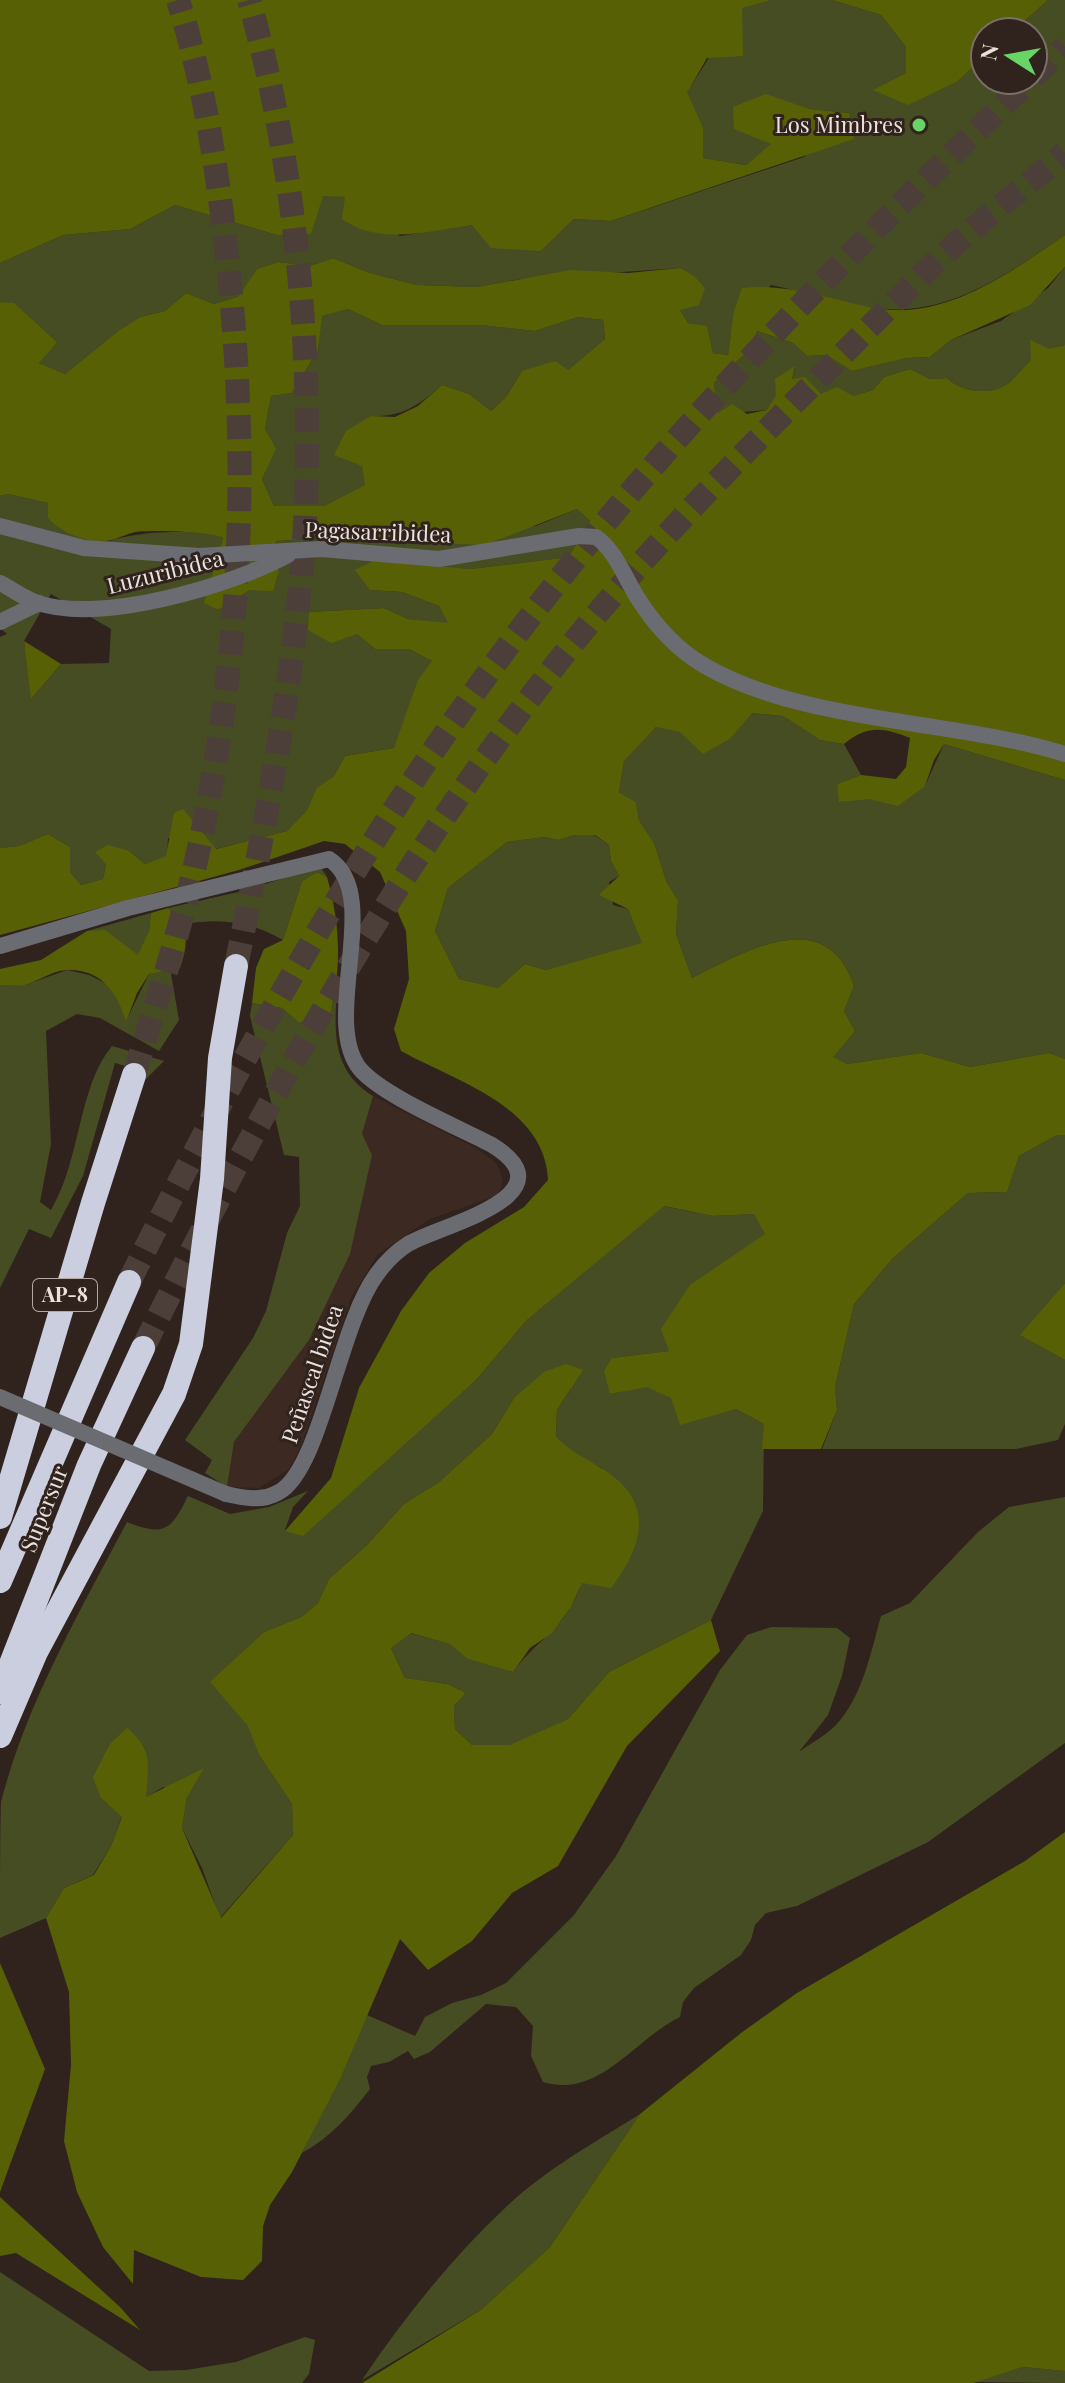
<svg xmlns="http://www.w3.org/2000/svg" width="1065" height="2383" font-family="'Playfair Display',serif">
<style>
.built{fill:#3c2921}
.green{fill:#474d22;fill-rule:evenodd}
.forest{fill:#586006;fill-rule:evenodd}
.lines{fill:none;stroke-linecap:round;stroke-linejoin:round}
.motorway-tunnel{stroke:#4c3f3a;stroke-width:24;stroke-dasharray:24 12;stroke-linecap:butt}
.minor{stroke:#6a6c72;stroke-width:16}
.tertiary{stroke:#6a6c72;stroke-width:16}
.motorway{stroke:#cacedf;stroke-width:24}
.tertiary-bridge{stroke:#6a6c72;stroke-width:16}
.poi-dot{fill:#68d465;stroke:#30221d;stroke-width:3}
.labels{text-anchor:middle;stroke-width:6;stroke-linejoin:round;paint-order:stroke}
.shield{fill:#30221d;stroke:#b3a8a4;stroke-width:2}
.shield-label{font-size:20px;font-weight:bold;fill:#ebe2de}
.poi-label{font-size:22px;fill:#ebe2de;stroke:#30221d;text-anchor:end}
.street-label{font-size:22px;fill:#ebe2de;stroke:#30221d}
</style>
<rect width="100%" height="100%" fill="#30221d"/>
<!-- built -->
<path class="built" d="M373,1096L478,1149L497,1164L503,1180L501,1188L496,1196L430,1219L378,1254L351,1298L301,1446L289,1469L259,1488L227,1487L234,1442L309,1340L350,1254L362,1134Z"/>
<!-- green -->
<g class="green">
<path d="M771,0H832L881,15L906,47V73L874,90L958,81L985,56V80H1033V32H1012L1048,0H1065V235C1007,274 948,318 874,308C839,304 805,292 771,285L731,334L728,355L713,353L707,327L688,323L680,310V268L521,279L477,287L417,285L370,273L333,258L310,266L278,262L257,269L239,297L214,304L186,293L165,311L140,317L118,331L65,374L39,363L56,341L14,304L0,302V263L63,235L130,229L175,205L277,235L323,195L345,197L400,236L472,225L541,251L574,219L611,221L804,157L849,113L810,109L766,95L772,144L746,165L703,158V127L686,94L741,7Z"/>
<path d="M1065,267V345C1037,351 1029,369 1007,384C990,396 961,392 947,378L930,379L910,369L884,377L873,390L853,396L821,394L792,379L795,368L768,410L718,414L714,383L751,348L757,331L793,343L807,356L826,355L852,371L907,358L930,357L951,340L1001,321L1048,288Z"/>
<path d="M348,309L382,325H481L535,331L578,317L603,320L605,339L568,370L522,371L506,397L491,411L469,394L442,385C419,405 403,417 371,416L362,466L366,485L324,506H274L262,479L275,450L265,429L271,396L292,393L318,350L321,316Z"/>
<path d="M8,494L48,503L109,541C136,532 197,527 223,538L205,602L218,610L250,590L277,541L536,526L577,509L590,521L570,557L470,569L437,568L370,590L402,592L439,606L449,624L408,619L384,608L309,612L357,634L375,649H409L432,661L394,748L345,756L334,776L318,788L307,810L287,831L215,849L168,838L167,856L145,864L129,851L106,864L103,879L81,885L70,872V847L48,834L19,846L0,848V637L7,634L0,628V496ZM51,594L111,629L109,663L61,664L32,698L24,641Z"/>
<path d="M751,713L783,716L820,740L844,744L861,775L837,784L840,802L925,786L944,744L1065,780V1059L1049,1053L970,1067L921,1053L847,1064L832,1057L855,1031L844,1011L854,986C826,903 746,951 692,978L676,934L678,900L667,883L654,843L639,820L636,802L619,792L624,760L656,727L731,738Z"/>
<path d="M575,835H594L609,845L611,861L619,876L609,882L613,905L628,909L643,944L546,970L525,964L498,988L459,979L435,931L448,888L507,842L545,837L558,840Z"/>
<path d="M320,866L327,877L317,872L302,881L283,940C250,921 221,918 184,924L168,908L247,890Z"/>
<path d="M151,913L149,931L139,956L87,931Z"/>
<path d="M180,968L171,974L179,1020L159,1051L100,1018L77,1014L46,1031L51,1144L40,1202L51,1210C81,1160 78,1086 112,1046L164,1061L139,1086L143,1071L115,1063L83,1176L51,1238L29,1229L0,1288V985H25L67,970L89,975L109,985L119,996L126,1021L149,974Z"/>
<path d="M337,989C334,1032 332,1071 373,1096L362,1134L372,1155L350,1254L309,1340L234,1442L227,1487L205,1473L212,1460L185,1440L253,1338L266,1311L287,1233L300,1206L299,1157L284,1155L250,1016L252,1003L282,1008L298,1022H327Z"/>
<path d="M1057,1135H1065V1283L1021,1335L1065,1360V1424L1058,1440L1016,1449H822L837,1410L835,1387L854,1304L893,1258L968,1193L1007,1192L1019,1156Z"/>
<path d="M663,1206L713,1216L754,1214L766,1234L669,1351L613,1358L610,1394L647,1386L712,1415L736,1409L764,1424L763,1511L711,1620L609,1672L568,1719L510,1746L472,1745L455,1729L454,1706L466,1693L448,1684L405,1678L391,1648L410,1633L451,1644L469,1659L513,1672C530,1648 555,1633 570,1608C594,1569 594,1512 602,1468L572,1453L556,1436L557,1410L571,1389L514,1398L492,1434L439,1482L404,1504L366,1546L329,1579L318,1603L301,1617L264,1632L211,1683L249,1726L259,1755L292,1804L293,1835L220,1918L202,1868L182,1828L187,1797L163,1787L145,1798H101L122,1816L111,1846L93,1875L64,1888L46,1918L0,1938C0,1904 0,1832 1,1802C26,1704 80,1611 127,1522C165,1537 171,1530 188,1496L230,1514L269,1507L308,1491L293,1507L285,1530L303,1535L475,1381L527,1320Z"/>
<path d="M1065,1497V1743L928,1842L797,1906L766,1913L755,1925L751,1940L741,1955L694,1988L683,2002L680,2017C634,2039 600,2099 543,2082L531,2056L533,2026L516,2007L486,2004L430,2052L414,2059L408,2051L389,2062L371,2066L367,2077L370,2089C350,2115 331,2137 302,2153L367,2015L415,2036L425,2017L452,2003L481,1995L506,1983L574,1915L616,1856L720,1670L747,1635L771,1627L837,1628L850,1638L842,1676L828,1715L799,1752C811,1743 825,1736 835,1726C862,1698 871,1652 881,1616L910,1603L978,1532L1009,1507Z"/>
<path d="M640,2114L550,2247L482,2309L362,2380C403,2319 450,2260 504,2209C543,2171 594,2143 640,2114Z"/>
<path d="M0,2272L149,2371L186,2370L236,2362L305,2337L315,2340L309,2374L302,2383H0Z"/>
<path d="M1023,2367L1065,2371V2383L973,2382Z"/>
</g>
<!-- forest -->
<g class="forest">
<path d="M0,0H771L742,8L743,56L707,58L687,93L703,127V158L746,165L771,144L734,129L733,107L766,94L810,109L849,113L854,139L611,221L574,219L541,251L491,248L472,225C430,231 380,246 342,219L345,197L323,196L311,234L277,235L175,205L130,229L63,235L0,263Z"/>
<path d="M832,0H1048L1012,32H985V56L958,81L908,105L873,90L906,73V47L881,15Z"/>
<path d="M1065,235V267L1030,305L951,340L930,357L907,358L852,371L826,355L807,356L793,343L757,331L751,348L714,383L718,413L732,404L747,414L767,410L776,395L775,379L795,366L792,379L805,377L821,394L837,387L853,396L873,390L884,377L910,369L930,379L947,378C961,392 990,396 1007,384C1016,378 1023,368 1031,360L1030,340L1049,349L1065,345V780L944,744L934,760L925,786L898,806L870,799L839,802L837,784L861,775L896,779L906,767L910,738C883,727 867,725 844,744L820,740L783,716L752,713L731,738L703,754L680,732L656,727L624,761L619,792L636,802L639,820L654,843L667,883L678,900L676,934L692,978C746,951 826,903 854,986L844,1011L855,1031L833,1057L847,1064L921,1053L970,1067L1049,1053L1065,1059V1135H1057L1019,1156L1007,1192L968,1193L893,1258L854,1304L835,1387L837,1410L821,1449H762L764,1424L736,1409L680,1425L671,1398L647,1387L610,1394L604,1371L612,1358L669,1351L661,1329L690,1285L765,1234L754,1214L713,1216L664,1206L527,1320L475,1381L303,1536L285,1531L331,1478L359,1388L401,1311L429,1273L465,1243L524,1207L548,1180C545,1106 455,1081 401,1051L394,1029L409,979L406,931L380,872L345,844L324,841L239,870L0,935V848L19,846L48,834L70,847V872L81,885L103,879L106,864L95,852L108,845L129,851L145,864L166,856L174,813L183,809L216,849L287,831L307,810L317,788L334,776L345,756L394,748L418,680L432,661L409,649H375L357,634L331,643L308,630L309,612L384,608L408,619L448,623L439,606L402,592L370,590L355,570L373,561L470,569L569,557L590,521L577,509L485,545L323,538L277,541L263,561L279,570L273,591L250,590L218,610L204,603L223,538C207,531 153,530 135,532C127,534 119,538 111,540C88,544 63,534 48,518V503L8,494L0,496V302L14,303L57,342L39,363L65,374L118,331L140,317L165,311L186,293L214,304L238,297L257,269L278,262L310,266L333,258L370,273L417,285L477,287L571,270L628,273L680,268L694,276L705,288L699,305L680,310L688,323L707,326L713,353L728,355L734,311L742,288C786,283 826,298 869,307C943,323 1007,274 1065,235ZM348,309L382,325H481L535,331L578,317L603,320L605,339L568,370L555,361L522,371L506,397L491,411L469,394L442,385L418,406L395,417L371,416L346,431L334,455L362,466L365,485L324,506H274L262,479L276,449L265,429L271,396L292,393L318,350L322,316ZM575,835H595L609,845L611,861L619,876L599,895L628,909L642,943L546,970L525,964L498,988L459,979L435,931L448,888L507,842L545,837L558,840Z"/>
<path d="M24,641L61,664L31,699Z"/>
<path d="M317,872L327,877C341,926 342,972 328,1022H298L282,1008L252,1003L256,968L264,949L283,940L302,881Z"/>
<path d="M168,908C189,928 189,941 180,968L149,974L137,993L126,1022C118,993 101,968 66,970C51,971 39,981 25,985C18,986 8,985 0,985V969L41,960L87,931L105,930L138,955L149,931L151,913Z"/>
<path d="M1065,1283V1360L1020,1335Z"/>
<path d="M566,1364L583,1370L557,1410L556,1436C570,1452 584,1457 601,1468C656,1501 644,1545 611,1588L582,1583L571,1607L552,1633L530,1648L513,1672L468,1659L450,1644L411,1633L391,1648L405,1678L448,1684L466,1693L454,1706L455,1729L472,1745H510L568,1719L609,1672L711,1620L720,1651L627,1746L558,1866L512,1893L472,1941L428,1970L400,1939L340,2079L292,2172L270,2205L263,2226L262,2261L243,2280L201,2277L134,2250L133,2284L103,2247L77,2192L64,2141L71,2065L69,1992L46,1918L64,1888L94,1875L111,1846L122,1817L101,1798L93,1777L110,1744L127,1728C154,1751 148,1765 146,1797L204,1768L187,1797L182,1828L221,1918L293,1835L292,1804L259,1755L248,1726L210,1682L264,1632L301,1617L318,1603L329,1579L366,1546L404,1504L439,1482L492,1434L514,1398L544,1372Z"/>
<path d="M1065,1832V2371L1023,2367L973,2383H362L482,2309L550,2247L640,2114L741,2033L797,1993L1025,1861Z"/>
<path d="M0,1963L45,2069L0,2192Z"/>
<path d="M0,2197L121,2308L140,2330L16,2253L0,2256Z"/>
</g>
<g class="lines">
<!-- motorway-tunnel -->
<g class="motorway-tunnel">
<path d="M1033,77L1065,47"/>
<path d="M236,966C266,820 296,672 305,523C314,356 295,161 249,0"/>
<path d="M134,1075C157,1000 182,925 199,848C240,657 249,480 230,284C220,188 207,93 178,0"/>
<path d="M129,1282C244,1048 374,820 533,613C681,420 854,246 1030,80"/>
<path d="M143,1348C266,1099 401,855 577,638C648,551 727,470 806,391C855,343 902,292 953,246C989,214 1028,184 1065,153"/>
</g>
<!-- minor -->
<g class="minor">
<path d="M0,526L84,548L199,556L322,549L439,559L579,536L596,537C615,550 625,578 637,597C654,624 677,650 705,666C806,724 952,719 1065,754"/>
<path d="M0,583C12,589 25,599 38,603C101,624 231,586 288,555"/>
<path d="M0,622L39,603"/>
</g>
<!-- tertiary -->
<path class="tertiary" d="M0,946L128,908L329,859C384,894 320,1019 360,1069C383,1096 458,1127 492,1145C575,1196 437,1226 408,1244C397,1251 385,1263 377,1274C339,1324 321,1469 279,1492C262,1502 244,1498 226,1494"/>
<!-- motorway -->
<g class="motorway">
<path d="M0,1517L93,1203L134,1075"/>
<path d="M0,1581L129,1282"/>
<path d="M0,1692L89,1465L143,1348"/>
<path d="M0,1736L36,1652L174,1394L191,1344L212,1179L220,1058L236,966"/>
</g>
<!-- tertiary-bridge -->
<path class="tertiary-bridge" d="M0,1397L226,1494"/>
</g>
<!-- markers -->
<circle class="poi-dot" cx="919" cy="125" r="8"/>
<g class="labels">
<!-- shield labels -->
<rect class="shield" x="33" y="1279" width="64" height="32" rx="6"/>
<g class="shield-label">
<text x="65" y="1302">AP-8</text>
</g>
<!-- poi labels -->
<g class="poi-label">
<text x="903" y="133">Los Mimbres</text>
</g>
<!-- street labels -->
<g class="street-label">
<text transform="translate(378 532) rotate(2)" y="8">Pagasarribidea</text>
<text transform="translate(165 572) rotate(-14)" y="8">Luzuribidea</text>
<text transform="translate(312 1374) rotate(-71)" y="8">Peñascal bidea</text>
<text transform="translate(44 1509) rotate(-68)" y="8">Supersur</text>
</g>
</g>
<!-- north arrow -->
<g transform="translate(1009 56) rotate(281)"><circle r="38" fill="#30221d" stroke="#7b6f6a" stroke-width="2"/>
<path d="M0-6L14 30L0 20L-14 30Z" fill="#68d465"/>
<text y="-12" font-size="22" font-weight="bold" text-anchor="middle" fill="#ebe2de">N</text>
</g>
</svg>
